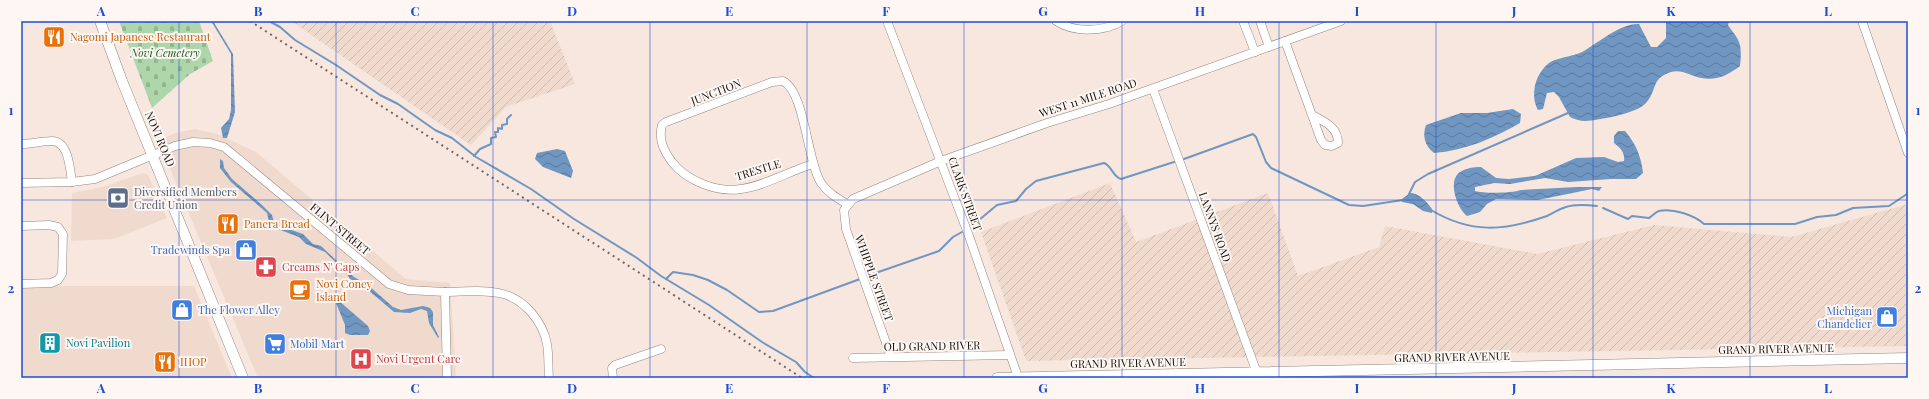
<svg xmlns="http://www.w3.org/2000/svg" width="1929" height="399" font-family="'Playfair Display',serif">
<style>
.built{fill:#f0dacd}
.industrial{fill:url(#industrial-furrows)}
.cemetery{fill:url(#cemetery-stones)}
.water{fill:url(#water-waves)}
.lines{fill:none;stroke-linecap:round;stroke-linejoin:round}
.stream{stroke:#7096c2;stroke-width:2}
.minor-casing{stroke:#94867e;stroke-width:9}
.major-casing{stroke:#94867e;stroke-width:11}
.minor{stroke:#fff;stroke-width:8}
.major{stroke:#fff;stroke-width:10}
.rail{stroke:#706761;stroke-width:2;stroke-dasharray:2 4;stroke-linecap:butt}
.grid{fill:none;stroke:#1d4ed8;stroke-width:1;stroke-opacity:0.55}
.labels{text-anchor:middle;stroke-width:4;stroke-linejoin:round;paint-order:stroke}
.food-label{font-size:11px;fill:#c56008;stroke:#fdf6f3;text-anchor:start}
.park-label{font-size:11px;font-style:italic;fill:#1e5a20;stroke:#fdf6f3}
.street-label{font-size:11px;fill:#140f0c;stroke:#fdf6f3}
.service-label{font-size:11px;fill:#4e5e75;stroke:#fdf6f3;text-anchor:start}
.shop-label{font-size:11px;fill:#366cbe;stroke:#fdf6f3;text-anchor:end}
.health-label{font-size:11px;fill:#be3a42;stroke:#fdf6f3;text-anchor:start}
.culture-label{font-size:11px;fill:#0d838f;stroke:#fdf6f3;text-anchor:start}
.neatline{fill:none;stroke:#1d4ed8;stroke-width:1.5}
.grid-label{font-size:13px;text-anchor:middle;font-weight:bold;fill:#1d4ed8}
</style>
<defs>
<pattern id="industrial-furrows" width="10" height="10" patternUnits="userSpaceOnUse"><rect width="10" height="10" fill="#f0dacd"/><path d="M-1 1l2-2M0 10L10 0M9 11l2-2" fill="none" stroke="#cdbaaf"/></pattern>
<pattern id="cemetery-stones" width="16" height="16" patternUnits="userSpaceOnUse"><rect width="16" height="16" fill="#add7ab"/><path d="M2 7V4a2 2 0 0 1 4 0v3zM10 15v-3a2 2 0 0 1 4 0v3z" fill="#94b792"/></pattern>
<pattern id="water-waves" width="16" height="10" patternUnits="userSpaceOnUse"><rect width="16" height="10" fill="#7096c2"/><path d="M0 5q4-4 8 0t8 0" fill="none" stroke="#5b799c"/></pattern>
</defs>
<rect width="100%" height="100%" fill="#f7e7de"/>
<!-- built -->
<g class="built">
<path d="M195,129L217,134L256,152L406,279L450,283L456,376L380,378H258L158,140L176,133Z"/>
<path d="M143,173L148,175L167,218L114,239L71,241L72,193L103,187Z"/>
<path d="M21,286H194L232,378H21Z"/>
</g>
<!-- industrial -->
<g class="industrial">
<path d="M291,21H550L575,84L506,107L471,145Z"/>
<path d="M1110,183L1136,242L1268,193L1298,276L1379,247L1385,226L1537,254L1654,225L1791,237L1908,204V346L1026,361L981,232Z"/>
</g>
<!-- cemetery -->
<path class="cemetery" d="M119,21H199L213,61L190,74L152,108Z"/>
<!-- water -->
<g class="water">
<path d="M211,21H213L233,54L235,112L227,138H223L221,128L229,119L231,110V54Z"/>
<path d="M1666,21H1729L1728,25C1731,30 1734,33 1737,38C1742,45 1741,58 1740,66C1728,75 1717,81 1701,78C1691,76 1682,69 1671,72C1651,78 1658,89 1646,103C1636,114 1599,120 1585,121C1580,121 1574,119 1570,117L1559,97L1554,92L1547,93L1543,109L1538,110C1530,95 1535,74 1549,63C1557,57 1574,57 1584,51C1599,42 1621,23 1639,24L1651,47H1657L1666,38Z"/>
<path d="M1513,109L1521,114L1520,123C1494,138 1464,151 1434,153C1425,146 1422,136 1426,125L1461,113H1487Z"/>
<path d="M1618,131H1625C1636,144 1641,156 1643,173L1636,179H1611L1568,182L1545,178L1510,184L1494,183L1475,187V191C1485,194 1512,193 1521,190L1577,187H1602L1599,191L1592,189L1538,200L1496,199L1487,204L1480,212L1467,216C1457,208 1447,181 1460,172C1466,168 1474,167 1481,167L1496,178L1509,179L1535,176L1576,158L1604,157L1618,162L1624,161C1625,153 1621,148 1614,143V136Z"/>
<path d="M557,149L565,151L573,171L571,178L543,167L535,159L537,153Z"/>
<path d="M220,159L223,161L224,168L232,179L262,205L272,215L274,222L280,226L303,234L313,244L321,246L354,277L368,285L393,307L401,310L423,306L430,308L433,312V325L439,337L438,338L429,323L427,311L421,309L410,313L394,312L361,284L350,279L345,271L325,252L306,244L299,237L275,228L269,222L267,213L231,182L220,168Z"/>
<path d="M1410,193C1419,193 1427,202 1432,209V213L1423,211L1413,204L1402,202V199Z"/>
<path d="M339,301L368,326L370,331L368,335H350L345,333V325L336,303Z"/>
</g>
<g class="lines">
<!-- stream -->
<g class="stream">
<path d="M269,21L280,27L295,40L336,65L380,95L398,104L435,130L452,138L476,157L531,189L574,219L637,258L661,276L709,305L762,342L796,362L805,372L814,378"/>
<path d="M474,156L480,149L491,144V138L496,137L495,132H498V128L502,129V125L507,124V119L511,115"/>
<path d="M1184,159L1253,134L1256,137L1266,162L1271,168L1349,205L1363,206L1403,200"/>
<path d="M1409,194L1415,182L1428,174L1568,113"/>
<path d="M1603,208L1628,219L1632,216L1649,218C1653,216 1655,212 1659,211C1673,208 1694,215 1704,224H1795L1817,217L1836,215L1853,208L1889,206L1907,194L1908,191"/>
<path d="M1431,210C1471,234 1504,231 1547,216C1553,213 1559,209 1566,207C1575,204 1588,205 1597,206"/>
<path d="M973,225L997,205L1016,201L1026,189L1036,181L1104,163C1112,166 1113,177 1121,179L1174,162"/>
<path d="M867,276L939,251L953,237L962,232"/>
<path d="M666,279L673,272L693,275L708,280L727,290L759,312L773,311L860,279"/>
</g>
<!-- minor casing -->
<g class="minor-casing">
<g id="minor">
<path d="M887,21L969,236L1018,377"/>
<path d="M1056,21C1074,33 1104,32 1122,21"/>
<path d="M1243,21L1255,52"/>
<path d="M1260,21L1269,47"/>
<path d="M1862,21L1908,153"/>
<path d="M1285,41L1321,140L1325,145L1332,146L1338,143C1338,127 1325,122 1312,115"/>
<path d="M1153,89L1257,373"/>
<path d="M21,144C31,144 42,141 52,141C69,141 70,170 72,182"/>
<path d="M813,164C789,171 765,186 741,189C717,193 687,181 672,162C664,151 658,140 662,125L666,122L772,82L783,81C805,92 807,161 821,183C828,193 837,198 847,204"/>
<path d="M21,183L72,182L95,179L175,146L193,142L210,143L224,147L389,284L408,290L445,292L447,378"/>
<path d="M21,226L49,225L58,227L63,234L62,274L58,280L51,283L21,284"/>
<path d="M445,292C463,292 485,289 503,294C525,300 543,322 547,344C549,355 548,367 549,378"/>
<path d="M891,357L846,229L844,210L853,199L941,161L1047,123L1109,104L1341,21"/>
<path d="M853,358L1010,355"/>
<path d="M613,378L612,368L615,365L661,349"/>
</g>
</g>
<!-- major casing -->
<g class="major-casing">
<g id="major">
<path d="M100,21L122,81L243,378"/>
<path d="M997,378L1908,358"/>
</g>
</g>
<!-- minor -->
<use href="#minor" class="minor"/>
<!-- major -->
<use href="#major" class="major"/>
<!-- rail -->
<path class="rail" d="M250,21L802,378"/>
</g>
<!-- grid -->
<path class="grid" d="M179,21V378M336,21V378M493,21V378M650,21V378M807,21V378M964,21V378M1122,21V378M1279,21V378M1436,21V378M1593,21V378M1750,21V378M21,200H1908"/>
<!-- icons -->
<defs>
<g id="restaurant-square" transform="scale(1.15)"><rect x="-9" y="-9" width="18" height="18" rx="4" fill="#e8710a" stroke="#fdf6f3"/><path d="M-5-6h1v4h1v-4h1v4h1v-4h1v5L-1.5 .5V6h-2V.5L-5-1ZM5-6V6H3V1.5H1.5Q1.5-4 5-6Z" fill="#fff"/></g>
<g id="bank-square" transform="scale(1.15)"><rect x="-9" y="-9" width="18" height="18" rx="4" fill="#5c6f8a" stroke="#fdf6f3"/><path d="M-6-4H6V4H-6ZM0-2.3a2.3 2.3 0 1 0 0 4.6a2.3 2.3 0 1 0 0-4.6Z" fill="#fff"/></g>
<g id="shop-square" transform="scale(1.15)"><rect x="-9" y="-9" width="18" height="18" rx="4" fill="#3f7fe0" stroke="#fdf6f3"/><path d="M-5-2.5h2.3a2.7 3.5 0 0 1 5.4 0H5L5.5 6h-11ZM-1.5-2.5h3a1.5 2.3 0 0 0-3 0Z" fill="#fff"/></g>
<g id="pharmacy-square" transform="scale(1.15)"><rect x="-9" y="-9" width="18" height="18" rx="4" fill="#e0444e" stroke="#fdf6f3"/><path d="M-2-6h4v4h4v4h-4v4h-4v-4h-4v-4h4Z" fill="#fff"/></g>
<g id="cafe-square" transform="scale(1.15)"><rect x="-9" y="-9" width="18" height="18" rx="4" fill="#e8710a" stroke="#fdf6f3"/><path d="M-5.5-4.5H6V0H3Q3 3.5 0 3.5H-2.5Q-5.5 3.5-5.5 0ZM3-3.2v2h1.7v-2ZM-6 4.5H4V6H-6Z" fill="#fff"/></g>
<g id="building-square" transform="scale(1.15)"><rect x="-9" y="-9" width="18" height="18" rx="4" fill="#0f9aa8" stroke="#fdf6f3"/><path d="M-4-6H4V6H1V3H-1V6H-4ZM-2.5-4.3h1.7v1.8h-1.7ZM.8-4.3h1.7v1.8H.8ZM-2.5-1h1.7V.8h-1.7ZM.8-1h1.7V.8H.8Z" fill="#fff"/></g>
<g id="supermarket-square" transform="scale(1.15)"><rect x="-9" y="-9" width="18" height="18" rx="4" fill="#3f7fe0" stroke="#fdf6f3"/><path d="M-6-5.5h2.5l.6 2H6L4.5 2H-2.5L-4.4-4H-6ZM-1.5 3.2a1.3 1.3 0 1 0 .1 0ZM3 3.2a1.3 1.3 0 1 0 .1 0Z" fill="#fff"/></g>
<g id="hospital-square" transform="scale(1.15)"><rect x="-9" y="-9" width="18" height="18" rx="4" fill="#e0444e" stroke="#fdf6f3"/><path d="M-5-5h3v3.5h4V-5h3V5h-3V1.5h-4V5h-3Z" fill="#fff"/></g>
</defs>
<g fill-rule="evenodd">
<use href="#restaurant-square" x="54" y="37"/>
<use href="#bank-square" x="118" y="198"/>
<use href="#restaurant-square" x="228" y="224"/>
<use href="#shop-square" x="246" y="250"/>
<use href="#pharmacy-square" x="266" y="267"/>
<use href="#cafe-square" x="300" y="290"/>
<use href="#shop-square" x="182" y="310"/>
<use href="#shop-square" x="1887" y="317"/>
<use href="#building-square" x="50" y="343"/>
<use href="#supermarket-square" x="275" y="344"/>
<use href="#hospital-square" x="361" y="359"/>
<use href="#restaurant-square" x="165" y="362"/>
</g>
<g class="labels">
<!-- food labels -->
<g class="food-label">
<text x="70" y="41">Nagomi Japanese Restaurant</text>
<text x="244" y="228">Panera Bread</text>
<text x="316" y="288">Novi Coney<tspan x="316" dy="13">Island</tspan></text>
<text x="180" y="366">IHOP</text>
</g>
<!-- park labels -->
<g class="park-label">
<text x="165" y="57">Novi Cemetery</text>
</g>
<!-- street labels -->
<g class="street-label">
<text transform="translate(716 92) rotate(-21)" y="4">JUNCTION</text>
<text transform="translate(1088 98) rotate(-18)" y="4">WEST 11 MILE ROAD</text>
<text transform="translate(160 139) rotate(67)" y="4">NOVI ROAD</text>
<text transform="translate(758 170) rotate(-17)" y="4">TRESTLE</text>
<text transform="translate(965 194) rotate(70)" y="4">CLARK STREET</text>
<text transform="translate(1215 227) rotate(70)" y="4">LANNYS ROAD</text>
<text transform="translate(340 229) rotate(40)" y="4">FLINT STREET</text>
<text transform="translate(874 278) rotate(70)" y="4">WHIPPLE STREET</text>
<text transform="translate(932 346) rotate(-1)" y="4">OLD GRAND RIVER</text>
<text transform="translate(1776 349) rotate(-1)" y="4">GRAND RIVER AVENUE</text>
<text transform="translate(1452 357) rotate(-1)" y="4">GRAND RIVER AVENUE</text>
<text transform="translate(1128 363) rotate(-1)" y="4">GRAND RIVER AVENUE</text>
</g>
<!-- service labels -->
<g class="service-label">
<text x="134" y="196">Diversified Members<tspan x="134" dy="13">Credit Union</tspan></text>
</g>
<!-- shop labels -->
<g class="shop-label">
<text x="230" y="254">Tradewinds Spa</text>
<text x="198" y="314" text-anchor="start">The Flower Alley</text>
<text x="1872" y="315">Michigan<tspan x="1872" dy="13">Chandelier</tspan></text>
<text x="290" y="348" text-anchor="start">Mobil Mart</text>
</g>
<!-- health labels -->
<g class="health-label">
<text x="282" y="271">Creams N' Caps</text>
<text x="376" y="363">Novi Urgent Care</text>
</g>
<!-- culture labels -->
<g class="culture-label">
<text x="66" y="347">Novi Pavilion</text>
</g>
</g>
<!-- border -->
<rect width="1929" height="399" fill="none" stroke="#fdf6f3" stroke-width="44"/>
<rect x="22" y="22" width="1885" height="355" class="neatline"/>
<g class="grid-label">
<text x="101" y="16">A</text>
<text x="258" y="16">B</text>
<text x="415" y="16">C</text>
<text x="572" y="16">D</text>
<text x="729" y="16">E</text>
<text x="886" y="16">F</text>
<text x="1043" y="16">G</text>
<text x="1200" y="16">H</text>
<text x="1357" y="16">I</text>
<text x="1514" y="16">J</text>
<text x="1671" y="16">K</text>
<text x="1828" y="16">L</text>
<text x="11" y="115">1</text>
<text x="1918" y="115">1</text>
<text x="11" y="293">2</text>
<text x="1918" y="293">2</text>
<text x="101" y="393">A</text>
<text x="258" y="393">B</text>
<text x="415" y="393">C</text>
<text x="572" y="393">D</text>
<text x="729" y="393">E</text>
<text x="886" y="393">F</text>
<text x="1043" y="393">G</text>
<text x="1200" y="393">H</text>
<text x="1357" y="393">I</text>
<text x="1514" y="393">J</text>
<text x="1671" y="393">K</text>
<text x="1828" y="393">L</text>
</g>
</svg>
